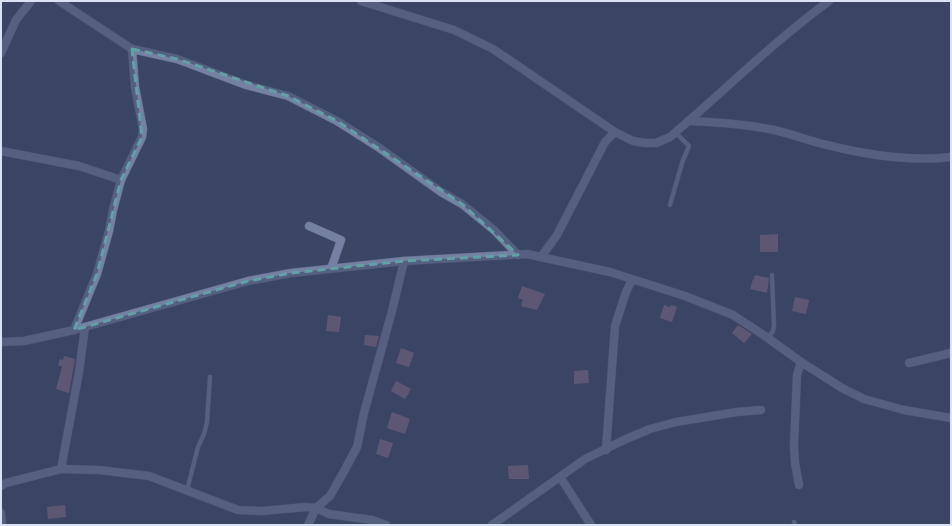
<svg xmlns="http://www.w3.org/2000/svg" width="952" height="526" font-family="Helvetica,sans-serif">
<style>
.building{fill:#8a6e88}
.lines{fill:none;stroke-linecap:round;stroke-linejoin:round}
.service-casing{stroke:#5a637c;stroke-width:5}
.minor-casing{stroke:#5a637c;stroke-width:9}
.service{stroke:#7581a2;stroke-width:4}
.minor{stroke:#7581a2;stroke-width:8}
.marked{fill:none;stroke:#61a1a4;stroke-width:3;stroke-dasharray:8 5;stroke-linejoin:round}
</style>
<rect width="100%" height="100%" fill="#3b4664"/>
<!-- building -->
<g class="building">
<path d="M778,234V252H760V235Z"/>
<path d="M755,275L769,278L767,293L750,289L753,279L754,280Z"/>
<path d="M522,286L545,294L537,310L521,306L523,300L518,298Z"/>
<path d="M795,297L809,300L806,314L792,311Z"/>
<path d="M664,305L670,307L671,305L677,307L672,322L660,318Z"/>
<path d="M328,315L341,317L339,332L326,331Z"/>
<path d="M738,325L752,334L744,343L732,333Z"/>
<path d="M365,335L379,336L376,347L364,345Z"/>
<path d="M401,348L414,353L409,367L396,363Z"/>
<path d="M64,356L75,359L69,393L56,389L62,367L58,365L60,359L63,360Z"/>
<path d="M588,370L589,383L574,384V371Z"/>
<path d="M396,381L411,389L405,399L391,391Z"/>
<path d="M392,412L410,419L405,434L387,428Z"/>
<path d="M380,439L393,443L388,458L376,454Z"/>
<path d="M528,465L529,479H509L508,466Z"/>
<path d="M65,505L66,517L48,519L47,507Z"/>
</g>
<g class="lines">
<!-- service casing -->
<g class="service-casing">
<g id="service">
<path d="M670,205L682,163L689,146L676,133"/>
<path d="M768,338L773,331L774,325L772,275"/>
<path d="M187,490L198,447L204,434L207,422L210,377"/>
<path d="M794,522L795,525"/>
</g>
</g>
<!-- minor casing -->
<g class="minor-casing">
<g id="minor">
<path d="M59,1L132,49L177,59L246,85L288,96L337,121L378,147L441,192L462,204L494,230L518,255"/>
<path d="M361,1L454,30L493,49L615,132L633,141L645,143H656L670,137C723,92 773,42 829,1"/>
<path d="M1,53L16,20L31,1"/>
<path d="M688,121C717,122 745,124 774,130C792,134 809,141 827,145C867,155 909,162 951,157"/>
<path d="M1,151L79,166L121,180"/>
<path d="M309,226L341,240L331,269"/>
<path d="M541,257L557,235L605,142L615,132"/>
<path d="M74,330L97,274L109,231L113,210L121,180L142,137L143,129L135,87L132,49"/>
<path d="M1,342L24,341L74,330L248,281L291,273L404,261L527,254L610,272L685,296L733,315L765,336L801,362L842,388L864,399L904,410L951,418"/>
<path d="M909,363L951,353"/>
<path d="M606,450L615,326L626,292L632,280"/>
<path d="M61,469L79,372L85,327"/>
<path d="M560,477L591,525"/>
<path d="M799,485L795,463L794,445L797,375L801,362"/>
<path d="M1,486L6,483L61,469L99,470L149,476L238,510L262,511L306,507L316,508L329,514L372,520L386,525"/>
<path d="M1,513L2,525"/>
<path d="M308,525L316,508L330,496L342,475L357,447L364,413L392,311L404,261"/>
<path d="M492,525L585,459L626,439L650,429L676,422L737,412L761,410"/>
</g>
</g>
<!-- service -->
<use href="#service" class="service"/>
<!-- minor -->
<use href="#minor" class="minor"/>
</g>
<!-- marked area -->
<path d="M0 0H952V526H0ZM132,49L177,59L288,96L337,121L462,204L518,255L404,261L291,273L248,281L74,330L97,274L121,180L142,137Z" fill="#3b4664" fill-opacity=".55" fill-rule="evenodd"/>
<path class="marked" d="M132,49L177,59L288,96L337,121L462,204L518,255L404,261L291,273L248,281L74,330L97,274L121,180L142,137Z"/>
<!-- border -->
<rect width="952" height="526" fill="none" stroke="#dbe2f4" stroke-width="4"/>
</svg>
